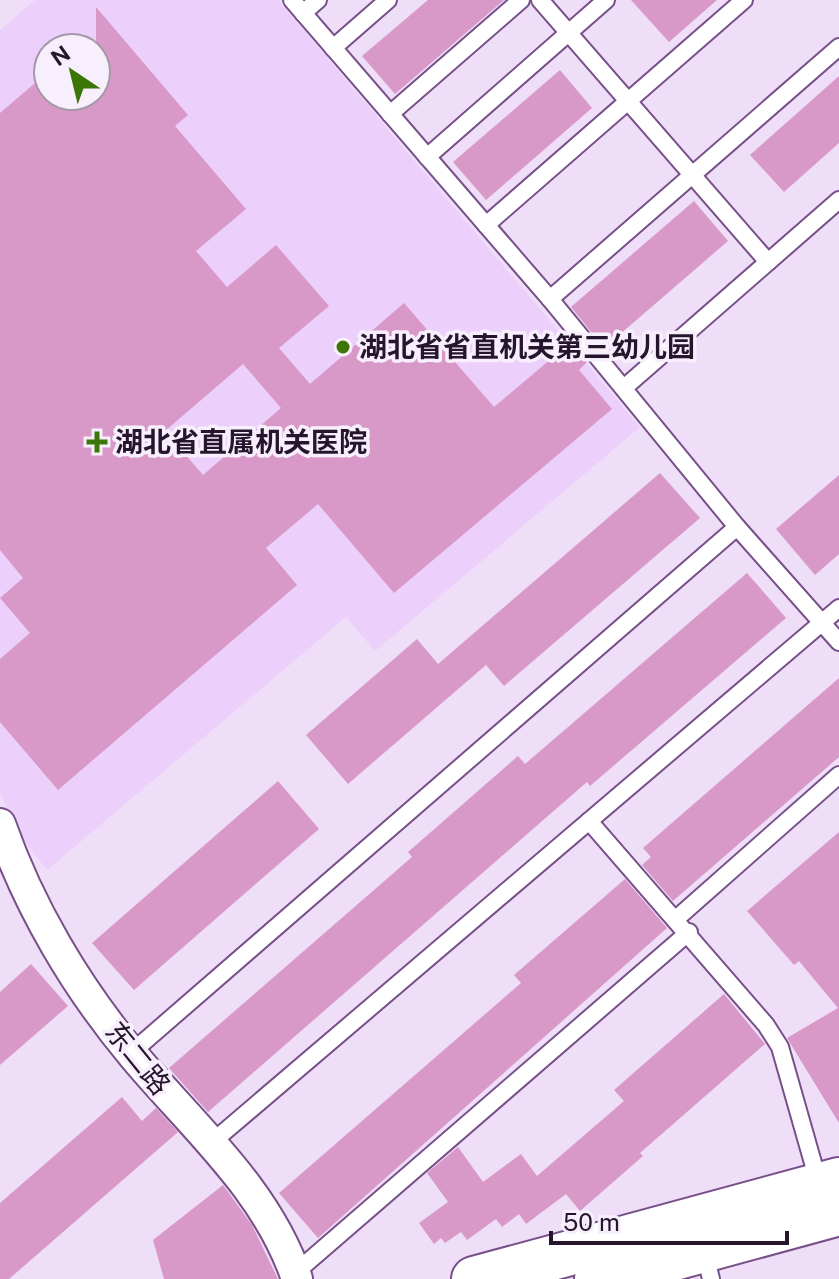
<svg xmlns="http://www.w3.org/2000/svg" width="839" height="1279" font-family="'Public Sans','Noto Sans SC',sans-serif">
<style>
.built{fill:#eccffa;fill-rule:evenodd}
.building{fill:#d899c9;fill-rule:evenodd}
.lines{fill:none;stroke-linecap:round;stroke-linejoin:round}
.service-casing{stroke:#775089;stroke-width:20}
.minor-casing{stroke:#775089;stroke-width:34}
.secondary-casing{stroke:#775089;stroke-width:48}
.service{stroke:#fff;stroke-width:16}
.minor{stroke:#fff;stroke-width:30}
.secondary{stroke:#fff;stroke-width:44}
.poi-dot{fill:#3c7609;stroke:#f8effc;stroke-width:3}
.labels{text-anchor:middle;stroke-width:7;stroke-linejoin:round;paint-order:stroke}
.poi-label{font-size:28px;font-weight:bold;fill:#26162d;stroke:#f8effc;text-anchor:start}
.street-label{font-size:28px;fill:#26162d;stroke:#f8effc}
</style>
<rect width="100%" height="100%" fill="#efdef8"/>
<!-- built -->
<path class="built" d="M35,0H278L640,427L375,651L346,617L47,870L21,837L0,793V30ZM48,48H96V96H48Z"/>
<!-- building -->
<g class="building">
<path d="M428,0H504L395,94L362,56Z"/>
<path d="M631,0H717L669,42Z"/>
<path d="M96,7L188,115L175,126L246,209L196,251L227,287L276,245L329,306L279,348L310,384L404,303L494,407L571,342L587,362L579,370L612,409L394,593L318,504L266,548L297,585L58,790L0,722V659L30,633L0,598L23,578L0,550V113L48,72V96H96ZM243,364L281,408L203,475L165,431Z"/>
<path d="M560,70L592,108L486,200L453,162Z"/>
<path d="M839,76V143L784,192L750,155Z"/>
<path d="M694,201L728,241L604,348L571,307Z"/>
<path d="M660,473L700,518L504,686L486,665L348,784L306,735L417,639L438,664Z"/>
<path d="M839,475V554L815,575L776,529Z"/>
<path d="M747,573L786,618L590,786L587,782L208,1112L169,1068L412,857L408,852L518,756L525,764Z"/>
<path d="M839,678V757L673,901L642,865L651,857L643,848Z"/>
<path d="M278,781L319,829L134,990L92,943Z"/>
<path d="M839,832V1123L787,1038L838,1008L799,961L794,965L747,911Z"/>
<path d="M625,879L667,928L318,1238L279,1193L521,983L514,975Z"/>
<path d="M31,964L68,1006L0,1065V992Z"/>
<path d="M724,994L765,1044L640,1153L643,1156L580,1211L566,1194L526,1224L519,1214L502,1227L496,1219L467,1240L461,1232L445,1243L441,1238L434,1244L419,1223L448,1202L427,1173L458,1147L483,1182L521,1154L537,1176L624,1101L614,1090Z"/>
<path d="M122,1097L142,1121L156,1108L178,1132L9,1279H0V1203Z"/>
<path d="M223,1185L252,1225L278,1279H164L153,1240Z"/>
</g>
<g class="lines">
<!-- service casing -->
<g class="service-casing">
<g id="service">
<path d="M292,0L550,299L737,527L839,642"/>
<path d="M540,0L768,262"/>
<path d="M303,13L318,0"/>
<path d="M333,48L388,0"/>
<path d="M390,114L521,0"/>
<path d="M427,157L606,0"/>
<path d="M486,225L744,0"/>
<path d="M550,299L839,47"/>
<path d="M625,387L839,200"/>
<path d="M589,821L766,1025L780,1047L819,1184"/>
<path d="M676,919L839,775"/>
<path d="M131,1053L737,527"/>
<path d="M210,1144L839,608"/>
<path d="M704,1250L711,1279"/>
<path d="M295,1273L689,932"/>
</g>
</g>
<!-- minor casing -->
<g class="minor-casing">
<path id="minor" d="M0,824C29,907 76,987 133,1055C192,1126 267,1189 297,1279"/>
</g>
<!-- secondary casing -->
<g class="secondary-casing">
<g id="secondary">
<path d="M474,1279L839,1180"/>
<path d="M597,1279L839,1213"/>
</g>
</g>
<!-- service -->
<use href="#service" class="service"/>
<!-- minor -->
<use href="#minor" class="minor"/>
<!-- secondary -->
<use href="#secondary" class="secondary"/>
</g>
<!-- markers -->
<g class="poi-dot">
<circle cx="343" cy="347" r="8"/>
<path d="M93 430h8v8h8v8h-8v8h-8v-8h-8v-8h8z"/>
</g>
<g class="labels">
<!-- poi labels -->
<g class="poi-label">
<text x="359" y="357">湖北省省直机关第三幼儿园</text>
<text x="115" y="452">湖北省直属机关医院</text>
</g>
<!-- street labels -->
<g class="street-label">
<text transform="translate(138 1058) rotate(51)" y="10">东二路</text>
</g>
</g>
<!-- north arrow -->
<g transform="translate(72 72) rotate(325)"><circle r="38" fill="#f8effc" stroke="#a498a9" stroke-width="2"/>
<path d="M0-6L14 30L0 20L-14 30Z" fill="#3c7609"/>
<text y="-12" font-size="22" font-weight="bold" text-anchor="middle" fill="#26162d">N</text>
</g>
<!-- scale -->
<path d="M551 1231v12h236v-12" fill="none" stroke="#26162d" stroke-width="4"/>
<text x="563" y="1231" font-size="24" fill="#26162d" stroke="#f8effc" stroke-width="6" paint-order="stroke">50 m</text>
</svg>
